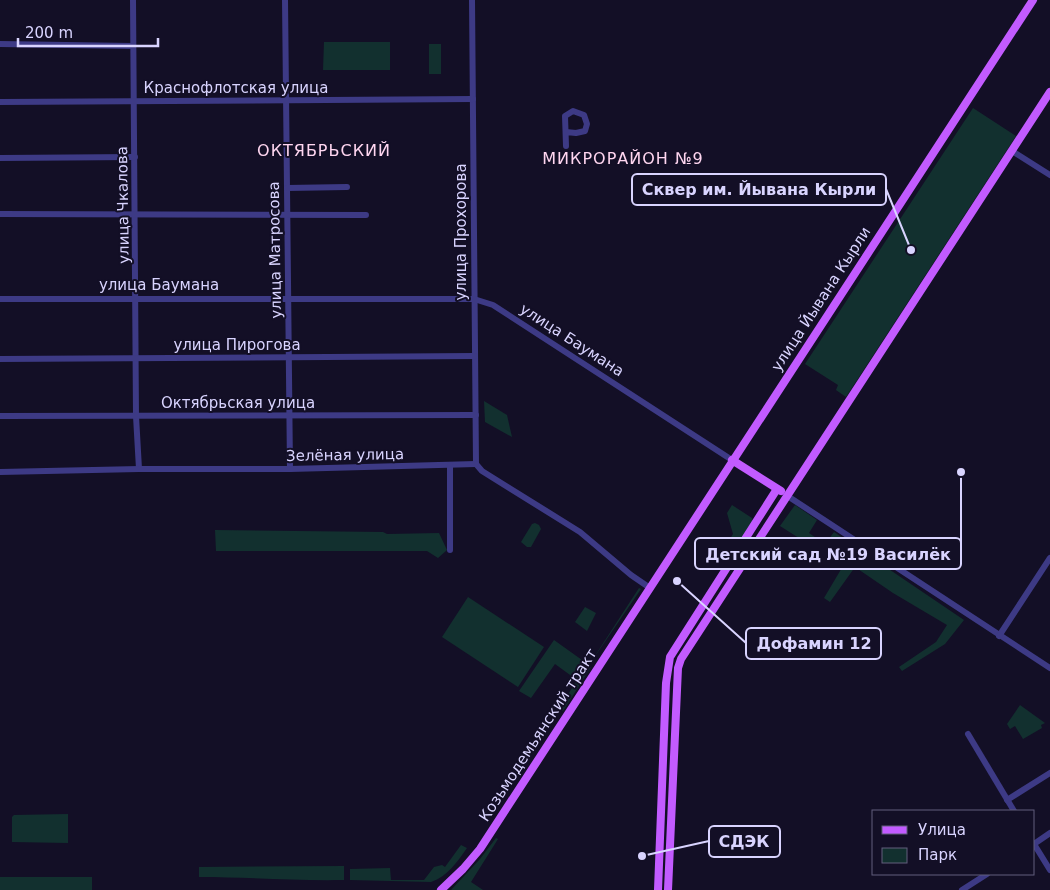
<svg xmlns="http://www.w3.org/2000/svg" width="1050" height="890" font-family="'DejaVu Sans',sans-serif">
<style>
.green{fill:#12302f}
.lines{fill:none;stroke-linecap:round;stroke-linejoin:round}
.minor{stroke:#3d3a85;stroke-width:6}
.major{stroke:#c25bff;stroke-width:8}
.labels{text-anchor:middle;stroke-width:4;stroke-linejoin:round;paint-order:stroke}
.street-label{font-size:15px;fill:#d9d4ff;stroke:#130f26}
.neighbourhood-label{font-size:16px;letter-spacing:1px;fill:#ffd6f0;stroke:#130f26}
.leader{fill:none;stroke:#d9d4ff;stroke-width:2}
.callout-dot{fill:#d9d4ff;stroke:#130f26;stroke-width:2}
.callout{fill:#130f26;stroke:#d9d4ff;stroke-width:2}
.callout-label{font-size:16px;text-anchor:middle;font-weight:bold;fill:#d9d4ff}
</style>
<rect width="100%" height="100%" fill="#130f26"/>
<!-- green -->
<g class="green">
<path d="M324,42H390V70H323Z"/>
<rect x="429" y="44" width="12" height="30"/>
<path d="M973,108L1016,136L846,397L836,390L838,385L805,364Z"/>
<path d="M484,401L507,415L512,437L485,422Z"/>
<path d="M732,505L752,518L753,522L727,563L723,565L720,563L721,555L714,552L715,547L726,545L733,534L727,513Z"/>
<path d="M795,505L817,520L809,533L825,544L834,532L964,620L945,644L902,671L899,667L936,642L947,625L893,593L855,567L830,602L824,598L843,566L780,526Z"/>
<path d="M535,523L539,525L541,529L531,547H527L521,542L532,524Z"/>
<path d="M215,530L383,532L387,534L439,533L447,550L438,558L427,551H216Z"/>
<path d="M639,588L641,589L589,665L591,667L563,711L559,709L577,680L555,664L531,698L519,691L554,640L589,665Z"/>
<path d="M468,597L544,647L518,687L442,637Z"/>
<path d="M585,607L596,613L587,631L575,622Z"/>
<path d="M1020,705L1045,723L1041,725L1042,728L1023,739L1015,726L1010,729L1007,724Z"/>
<path d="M68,814V843L12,842V817L14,815Z"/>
<path d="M496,838L498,839L471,882L483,890H451L480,859Z"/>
<path d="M461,845L467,848C457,862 448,876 431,882L350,880V869L390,868L391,880H424L434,867L442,865L445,867Z"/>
<path d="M344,866V880C296,881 247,877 199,877V867Z"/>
<rect x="0" y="877" width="92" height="13"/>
</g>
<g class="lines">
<!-- minor -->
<g class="minor">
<path d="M133,0L136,416L139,469"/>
<path d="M285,0L290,469"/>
<path d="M472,0L476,464"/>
<path d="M0,44L133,46"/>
<path d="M0,102L473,99"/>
<path d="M566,132L576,133L585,131L587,124L584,115L573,111L565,116L566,146"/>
<path d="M1012,151L1050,175"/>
<path d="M0,158L135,157"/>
<path d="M287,188L347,187"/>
<path d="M0,214L366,215"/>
<path d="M0,299H474L493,305L732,460"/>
<path d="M0,359L475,356"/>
<path d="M0,416L476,415"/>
<path d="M476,464L482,471L580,532L631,575L650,588"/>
<path d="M0,472L139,469H290L476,464"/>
<path d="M786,495L1050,668"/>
<path d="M450,550V465"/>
<path d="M999,636L1050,558"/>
<path d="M968,734L1014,811"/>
<path d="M1007,800L1050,773"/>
<path d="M1034,844L1050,870"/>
<path d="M1034,844L1050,833"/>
<path d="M962,890L987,874"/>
</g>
<!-- major -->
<g class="major">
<path d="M732,460L781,491"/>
<path d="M441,890L463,869L480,849L1033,0"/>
<path d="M658,890L666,683L670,657L777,489"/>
<path d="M668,890L678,668L681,659L1050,92"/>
</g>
</g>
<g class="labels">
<!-- street labels -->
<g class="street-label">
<text x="236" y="93">Краснофлотская улица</text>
<text transform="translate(123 205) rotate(-91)" y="5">улица Чкалова</text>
<text transform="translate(461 232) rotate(-90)" y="5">улица Прохорова</text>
<text transform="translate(275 250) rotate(-91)" y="5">улица Матросова</text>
<text x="159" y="290">улица Баумана</text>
<text transform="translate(821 299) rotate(-57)" y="5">улица Йывана Кырли</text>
<text transform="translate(572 340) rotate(33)" y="5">улица Баумана</text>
<text x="237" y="350">улица Пирогова</text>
<text x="238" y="408">Октябрьская улица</text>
<text transform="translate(345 455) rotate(-1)" y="5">Зелёная улица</text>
<text transform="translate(538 735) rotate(-57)" y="5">Козьмодемьянский тракт</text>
</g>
<!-- neighbourhood labels -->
<g class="neighbourhood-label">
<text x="324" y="156">ОКТЯБРЬСКИЙ</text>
<text x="623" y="164">МИКРОРАЙОН №9</text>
</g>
</g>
<!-- callouts -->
<path class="leader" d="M911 250L886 189M961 472L961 554M677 581L746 643M642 856L709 841"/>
<g class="callout-dot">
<circle cx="911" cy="250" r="5"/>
<circle cx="961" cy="472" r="5"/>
<circle cx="677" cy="581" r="5"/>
<circle cx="642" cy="856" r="5"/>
</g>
<g class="callout">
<rect x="632" y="174" width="254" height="31" rx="5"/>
<rect x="695" y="538" width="266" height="31" rx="5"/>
<rect x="746" y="628" width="135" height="31" rx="5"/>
<rect x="709" y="826" width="71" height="31" rx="5"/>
</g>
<g class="callout-label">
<text x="759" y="195">Сквер им. Йывана Кырли</text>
<text x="828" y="560">Детский сад №19 Василёк</text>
<text x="814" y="649">Дофамин 12</text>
<text x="744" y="847">СДЭК</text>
</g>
<!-- legend -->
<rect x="872" y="810" width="162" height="65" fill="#130f26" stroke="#625e7d"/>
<rect x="882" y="826" width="25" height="8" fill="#c25bff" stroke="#625e7d"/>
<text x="918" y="835" font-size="15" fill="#d9d4ff">Улица</text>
<rect x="882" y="848" width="25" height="15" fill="#12302f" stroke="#625e7d"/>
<text x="918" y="860" font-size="15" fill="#d9d4ff">Парк</text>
<!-- scale -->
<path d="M18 38v8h140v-8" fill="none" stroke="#d9d4ff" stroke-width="2.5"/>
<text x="25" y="38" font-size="15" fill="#d9d4ff" stroke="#130f26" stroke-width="4" paint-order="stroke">200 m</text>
</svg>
